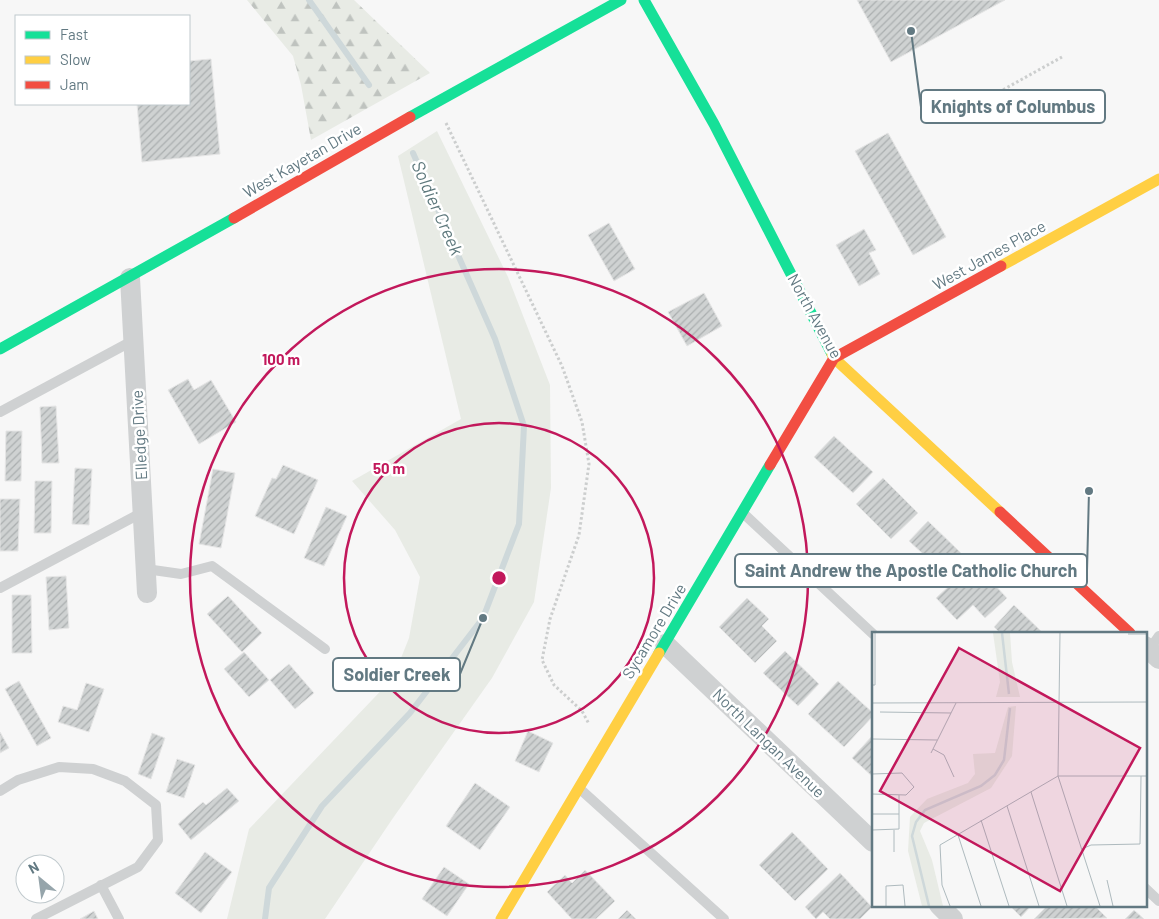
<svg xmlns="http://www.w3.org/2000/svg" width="1159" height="919" font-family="Barlow,sans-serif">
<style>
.grass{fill:#e8ebe5}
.forest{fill:url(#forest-firs)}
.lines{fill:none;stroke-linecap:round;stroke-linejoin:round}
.stream{stroke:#ced8da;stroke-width:6}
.building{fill:url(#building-hatch);stroke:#e6e6e6}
.path{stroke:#cccece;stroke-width:3;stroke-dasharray:2.5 2.5;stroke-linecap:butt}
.lane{stroke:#cfd1d2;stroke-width:10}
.street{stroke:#cfd1d2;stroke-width:20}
.fast{stroke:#16e098;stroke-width:11}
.slow{stroke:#ffcf43;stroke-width:11}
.jam{stroke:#f24e42;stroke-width:11}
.ring{fill:none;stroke:#c2185b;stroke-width:2.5}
.labels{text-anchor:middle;stroke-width:5;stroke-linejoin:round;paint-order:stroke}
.street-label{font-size:16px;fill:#627982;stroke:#fff}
.water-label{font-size:18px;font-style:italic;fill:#5d787c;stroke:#fff}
.inset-river{fill:none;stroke:#ced8da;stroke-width:2.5}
.inset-road{fill:none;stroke:#aebabe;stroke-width:1}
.view{fill:#c2185b;fill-opacity:0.15;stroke:#c2185b;stroke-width:2.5}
.inset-edge{fill:none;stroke:#627982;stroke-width:2.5}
.centre{fill:#c2185b;stroke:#fff;stroke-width:2.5}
.ring-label{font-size:15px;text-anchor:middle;font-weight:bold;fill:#c2185b;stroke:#fff;stroke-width:5;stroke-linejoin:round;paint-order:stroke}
.leader{fill:none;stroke:#627982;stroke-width:2}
.callout-dot{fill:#627982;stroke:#fff;stroke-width:2}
.callout{fill:#fff;stroke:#627982;stroke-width:2}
.callout-label{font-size:18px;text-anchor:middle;font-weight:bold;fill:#627982}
</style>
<defs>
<pattern id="forest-firs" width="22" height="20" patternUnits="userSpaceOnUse" patternTransform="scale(1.25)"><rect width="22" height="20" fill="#e8ebe5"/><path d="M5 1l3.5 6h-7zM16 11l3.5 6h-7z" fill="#bfc3bf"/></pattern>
<pattern id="building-hatch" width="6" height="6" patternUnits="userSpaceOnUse" patternTransform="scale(1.25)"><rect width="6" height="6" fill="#cfd2d2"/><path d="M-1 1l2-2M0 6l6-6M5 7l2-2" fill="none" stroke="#abafb0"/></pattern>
</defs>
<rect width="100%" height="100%" fill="#f7f7f7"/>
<!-- grass -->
<path class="grass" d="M437,131L508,277L550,385L551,488L534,602L492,678L393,818L325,919H227L249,829L393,678L409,638L420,577L395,530L352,481L461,419L398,156Z"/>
<!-- forest -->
<path class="forest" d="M247,0H354L430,73L311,140L301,85L293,56Z"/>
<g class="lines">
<!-- stream -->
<g class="stream">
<path d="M309,0L369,85"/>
<path d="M265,919L269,888L322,806L410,713L483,618L519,524L524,426L495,339L413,153"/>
</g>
</g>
<!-- building -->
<g class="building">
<path d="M857,0H1005L891,62Z"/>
<path d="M211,59L220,154L142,162L137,104H189V61Z"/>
<path d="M888,133L946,237L913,255L855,151Z"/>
<path d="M609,223L635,269L614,281L588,235Z"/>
<path d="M864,229L876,250L869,253L880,274L859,286L836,245Z"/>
<path d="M704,293L722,326L687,346L668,312Z"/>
<path d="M188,379L194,390L211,380L236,422L199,444L168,390Z"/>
<path d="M56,406L59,463H42L40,407Z"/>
<path d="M6,431H22L21,481H5Z"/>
<path d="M834,436L873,472L853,493L814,457Z"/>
<path d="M283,465L318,480L294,534L255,516L272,478L276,479Z"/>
<path d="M75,468L92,469L89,525L72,524Z"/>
<path d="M213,469L235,473L221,548L199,544Z"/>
<path d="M883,478L918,513L891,539L856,504Z"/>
<path d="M35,481H52L51,533H34Z"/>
<path d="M0,499H20L18,551H0Z"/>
<path d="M326,507L347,516L324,566L304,558Z"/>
<path d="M928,521L962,554L933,584L912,564L922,553L909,541Z"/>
<path d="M974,563L1007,598L985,618L973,605L957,620L936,598Z"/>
<path d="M66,576L69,628L49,630L46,577Z"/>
<path d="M12,595H31L32,653H12Z"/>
<path d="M228,596L262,633L242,652L207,614Z"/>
<path d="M747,598L769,619L762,626L777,641L755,663L719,627Z"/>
<path d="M1014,605L1043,633H1000L994,627Z"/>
<path d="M785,651L819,684L798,706L763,673Z"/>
<path d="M244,652L269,680L249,697L224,669Z"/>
<path d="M289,664L314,693L295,709L270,680Z"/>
<path d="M19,681L51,738L37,746L5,689Z"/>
<path d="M838,681L873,713V716L844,747L808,714Z"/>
<path d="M86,683L104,689L89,732L58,722L63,706L77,710Z"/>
<path d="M528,731L553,743L539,772L515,761Z"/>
<path d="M0,732L9,748L0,753Z"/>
<path d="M152,733L165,738L151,779L138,774Z"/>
<path d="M873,735V777L852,758Z"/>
<path d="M177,759L195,765L184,798L166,792Z"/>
<path d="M475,783L510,807L480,850L446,826Z"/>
<path d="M227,788L239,801L191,840L178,824L203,802L206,805Z"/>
<path d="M792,832L828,869L795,901L759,865Z"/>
<path d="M205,852L232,872L201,913L175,893Z"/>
<path d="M444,867L469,884L447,916L422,899Z"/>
<path d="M585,870L615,901L596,919H572L547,892L565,875L572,883Z"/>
<path d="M840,873L872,907L860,919H830L823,912L816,919L805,907Z"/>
<path d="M1009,905H1032L1021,917Z"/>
<path d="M1048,905H1094L1107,918L1034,919Z"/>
<path d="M627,910L636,919H618Z"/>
<path d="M1134,910L1144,919H1125Z"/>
<path d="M94,911L98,919H80Z"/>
</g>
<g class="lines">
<!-- path -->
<g class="path">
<path d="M990,97L1062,57"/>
<path d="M446,123L562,366L582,422L589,464L579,535L550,619L542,660L554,685L582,711L589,724"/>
</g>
<!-- lane -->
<g class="lane">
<path d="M0,412L134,340"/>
<path d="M744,514L873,634"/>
<path d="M146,569L181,574L212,566L325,649"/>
<path d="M0,588L143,512"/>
<path d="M1149,650L1159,636"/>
<path d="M580,789L724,919"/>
<path d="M0,791L18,780L59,767L93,769L125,781L156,805L158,840L138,867L36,919"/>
<path d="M101,885L119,919"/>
<path d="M1145,888L1159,901"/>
</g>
<!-- street -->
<g class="street">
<path d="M130,278L147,593"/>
<path d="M665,644L873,842"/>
<path d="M1145,646L1159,659"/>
<path d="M939,905L953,919"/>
</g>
<!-- fast -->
<g class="fast">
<path d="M644,0L714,124L832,354"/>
<path d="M410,117L621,0"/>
<path d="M0,349L234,218"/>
<path d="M659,653L770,465"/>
</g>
<!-- slow -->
<g class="slow">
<path d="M1001,266L1159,179"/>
<path d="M832,354L834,358L1000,512"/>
<path d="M501,919L659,653"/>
</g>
<!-- jam -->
<g class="jam">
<path d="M234,218L410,117"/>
<path d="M770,465L834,358L1001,266"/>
<path d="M1000,512L1130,633"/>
</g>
</g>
<!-- distance rings -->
<g class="ring">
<circle cx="499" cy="578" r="155"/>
<circle cx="499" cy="578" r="309"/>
</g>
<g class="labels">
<!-- street labels -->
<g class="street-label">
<text transform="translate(302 160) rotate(-30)" y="6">West Kayetan Drive</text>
<text transform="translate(989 255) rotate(-29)" y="6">West James Place</text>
<text transform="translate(815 316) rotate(61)" y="6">North Avenue</text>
<text transform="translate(139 435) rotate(-93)" y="6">Elledge Drive</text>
<text transform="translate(654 631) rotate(-59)" y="6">Sycamore Drive</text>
<text transform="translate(769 743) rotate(44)" y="6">North Langan Avenue</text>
</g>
<!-- water labels -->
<g class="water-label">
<text transform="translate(437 208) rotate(66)" y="6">Soldier Creek</text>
</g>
</g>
<!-- overview -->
<g transform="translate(872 632)">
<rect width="275" height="275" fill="#f7f7f7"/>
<path d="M144,74L140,124L119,156L52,191L48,199L60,228L71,274H50L36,219L38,185L55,167L96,151L103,142L101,122L123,121L136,75Z" fill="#e8ebe5"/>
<path d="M121,1H138L140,30L148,65H124L128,50Z" fill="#e8ebe5"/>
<path class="inset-river" d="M130,1L137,62M57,274L40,204L44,190L53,178L109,154L123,143L132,128L138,76"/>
<path class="inset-road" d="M188,1L186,144L228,274M256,2H275M0,53H3V1M0,71L275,70M8,80L79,81M0,107L65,108M61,117L72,123L82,145M59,121L84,71M0,142L30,141L42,155L34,163L0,162M159,160L195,274M135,174L167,274M0,182H27M109,188L137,274M0,198L27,197V163M22,198V220M86,203L109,274M210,217L219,213L268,212L269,144M235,248L241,274M14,274V254L31,253L33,274M78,274L70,253L68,213L186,144H275"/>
<path class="view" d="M87,16L268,116L188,259L8,159Z"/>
<rect width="275" height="275" class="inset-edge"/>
</g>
<circle cx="499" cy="578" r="8" class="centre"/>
<g class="ring-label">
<text x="281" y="365">100 m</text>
<text x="389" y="474">50 m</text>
</g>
<!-- callouts -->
<path class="leader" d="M911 31L921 107M1089 491L1087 571M483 618L460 674"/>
<g class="callout-dot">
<circle cx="911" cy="31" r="5"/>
<circle cx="1089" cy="491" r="5"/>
<circle cx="483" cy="618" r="5"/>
</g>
<g class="callout">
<rect x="921" y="90" width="184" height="33" rx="5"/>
<rect x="735" y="554" width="352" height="33" rx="5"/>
<rect x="333" y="658" width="127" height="33" rx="5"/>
</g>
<g class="callout-label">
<text x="1013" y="113">Knights of Columbus</text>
<text x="911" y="577">Saint Andrew the Apostle Catholic Church</text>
<text x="397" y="681">Soldier Creek</text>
</g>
<!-- legend -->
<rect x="15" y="15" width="175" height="90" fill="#ffffff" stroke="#c0c9cd"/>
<rect x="25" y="31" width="25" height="8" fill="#16e098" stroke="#c0c9cd"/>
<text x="60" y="40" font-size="15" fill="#627982">Fast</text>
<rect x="25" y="56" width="25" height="8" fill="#ffcf43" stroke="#c0c9cd"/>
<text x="60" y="65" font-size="15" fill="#627982">Slow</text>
<rect x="25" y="81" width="25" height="8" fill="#f24e42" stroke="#c0c9cd"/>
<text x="60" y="90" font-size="15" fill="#627982">Jam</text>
<!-- north arrow -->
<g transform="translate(40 879) rotate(331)"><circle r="24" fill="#ffffff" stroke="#c0c9cd"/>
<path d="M0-4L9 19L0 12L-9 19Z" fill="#96a5ab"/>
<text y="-8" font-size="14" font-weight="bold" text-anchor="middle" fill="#627982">N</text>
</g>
</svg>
